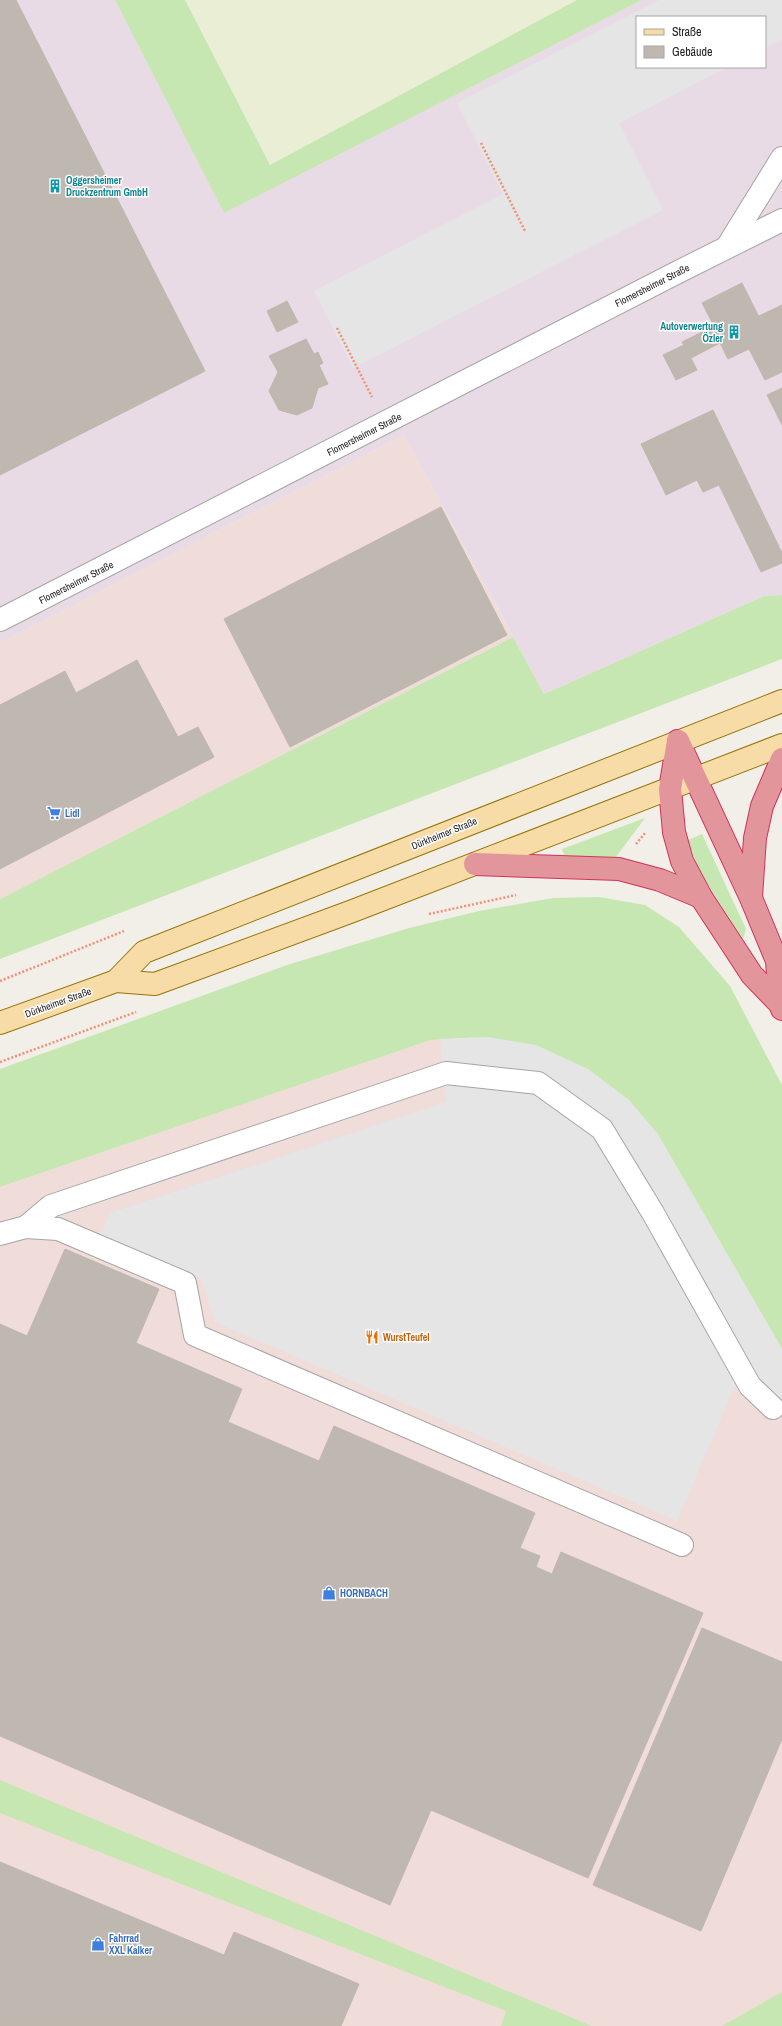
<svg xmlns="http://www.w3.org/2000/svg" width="782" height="2026" font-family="'Archivo Narrow',sans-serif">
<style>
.commercial{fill:#f0dcd9}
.industrial{fill:#e9dbe5;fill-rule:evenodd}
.farmland{fill:#eaeed5}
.grass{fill:#c7e7b2}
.parking{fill:#e5e5e5}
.building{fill:#beb8b1;stroke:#c2b7ab}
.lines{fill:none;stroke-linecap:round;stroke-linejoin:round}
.minor-casing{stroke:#a5a5a5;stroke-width:24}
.major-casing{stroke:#967408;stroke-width:24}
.highway-casing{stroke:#d2325a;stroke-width:24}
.path{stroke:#f38f77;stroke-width:2.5;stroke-dasharray:2 2;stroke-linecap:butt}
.minor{stroke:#fff;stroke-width:22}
.major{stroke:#f7dca7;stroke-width:22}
.highway{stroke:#e3959c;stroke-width:22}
.labels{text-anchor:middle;stroke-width:3;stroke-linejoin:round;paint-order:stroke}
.culture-label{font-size:10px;font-weight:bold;fill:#0d838f;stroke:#fff;text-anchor:start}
.street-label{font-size:10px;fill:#212121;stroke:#fff}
.shop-label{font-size:10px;font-weight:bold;fill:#366cbe;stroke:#fff;text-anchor:start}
.food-label{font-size:10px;font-weight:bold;fill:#c56008;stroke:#fff;text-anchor:start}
</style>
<rect width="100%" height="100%" fill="#f1efe8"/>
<!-- commercial -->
<g class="commercial">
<path d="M404,435L513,637L0,899V643Z"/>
<path d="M487,1037L782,1350V2005L748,2026H0V1187L431,1040Z"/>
</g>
<!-- industrial -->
<path class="industrial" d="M0,0H115L224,212L642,0H782V595L764,596L544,694L404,435L0,643ZM637,17H765V67H637Z"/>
<!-- farmland -->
<path class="farmland" d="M185,0H577L270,165Z"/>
<!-- grass -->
<g class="grass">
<path d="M115,0H185L270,165L577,0H642L224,213Z"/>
<path d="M782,595V659L0,959V899L513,637L544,694L764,596Z"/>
<path d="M645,818L616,857H565L562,849Z"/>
<path d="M702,834L746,929L743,939L699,871L688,840Z"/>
<path d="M599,897L645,905L679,927L730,986L782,1085V1349L657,1133L487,1037L431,1040L0,1187V1069L287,965L409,928L479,911L553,898Z"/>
<path d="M0,1780L592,2026H501L506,2011L0,1813Z"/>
<path d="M782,1992V2026H722Z"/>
</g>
<!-- parking -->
<g class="parking">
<path d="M659,0H782V39L765,48V17H637V67H728L619,123L663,210L353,368L314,291L503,194L457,103Z"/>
<path d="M487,1037L536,1045L588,1069L629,1100L657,1133L782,1349V1413L735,1386L677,1521L215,1322L201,1278L100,1236L110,1213L446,1102L440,1039Z"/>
</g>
<!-- building -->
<g class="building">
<path d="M0,0H16L205,371L0,475Z"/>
<path d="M742,283L770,339L728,359L720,343L691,358L697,370L676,380L663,355L684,345L682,342L714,326L702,303Z"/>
<path d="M287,301L298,322L277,332L267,311Z"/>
<path d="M782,305V333L770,339L759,316Z"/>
<path d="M782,333V372L765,380L749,349Z"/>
<path d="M306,339L314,354L318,352L323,363L319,365L328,384L318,388L312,408L297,415L279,410L269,391L278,372L269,356Z"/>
<path d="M782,388V425L767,395Z"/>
<path d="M713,410L782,553V563L761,572L719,485L703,492L697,480L666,495L641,444Z"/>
<path d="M441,507L507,635L290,747L224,619Z"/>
<path d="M137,660L178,737L198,727L214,757L0,869V705L65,671L76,693Z"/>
<path d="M65,1249L159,1289L136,1343L242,1389L228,1422L319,1461L334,1426L535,1513L520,1548L540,1556L536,1567L552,1574L561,1552L703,1613L588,1878L431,1810L390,1905L0,1736V1324L27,1336Z"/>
<path d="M702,1628L782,1662V1739L701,1931L593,1885Z"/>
<path d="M0,1862L224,1955L234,1932L359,1984L341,2026H0Z"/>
</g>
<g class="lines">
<!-- minor casing -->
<g class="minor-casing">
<g id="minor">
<path d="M727,247L782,158"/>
<path d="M0,620L680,271L782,220"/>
<path d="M26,1227L51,1206L446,1073L538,1083L602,1129L653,1213L750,1386L773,1408"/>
<path d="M0,1234L26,1227L58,1229L185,1283L195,1335L682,1545"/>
</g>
</g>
<!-- major casing -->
<g class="major-casing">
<g id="major">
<path d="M116,981L144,952L782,701"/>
<path d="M0,1023L116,981L155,984L350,912L782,745"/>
</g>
</g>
<!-- highway casing -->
<g class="highway-casing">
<g id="highway">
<path d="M678,741L670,789L674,832L682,861L701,897L752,975L780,1004L782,1009"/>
<path d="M678,741L751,898L777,961L780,1004"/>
<path d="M475,864L619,869L660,880L701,897"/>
<path d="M751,897L755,838L762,806L782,759"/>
</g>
</g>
<!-- path -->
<g class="path">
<path d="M481,143L525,231"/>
<path d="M337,328L372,397"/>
<path d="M636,844L646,832"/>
<path d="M429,914L516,895"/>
<path d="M0,981L124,931"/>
<path d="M0,1062L136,1012"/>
</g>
<!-- minor -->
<use href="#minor" class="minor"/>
<!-- major -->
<use href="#major" class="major"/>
<!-- highway -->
<use href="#highway" class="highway"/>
</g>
<!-- icons -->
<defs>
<g id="building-bare" transform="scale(1.08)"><path d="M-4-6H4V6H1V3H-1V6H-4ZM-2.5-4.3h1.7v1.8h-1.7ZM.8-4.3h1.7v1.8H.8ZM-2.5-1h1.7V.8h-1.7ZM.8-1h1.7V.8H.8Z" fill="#0f9aa8" stroke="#fff" stroke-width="2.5" paint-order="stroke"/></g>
<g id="supermarket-bare" transform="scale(1.08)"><path d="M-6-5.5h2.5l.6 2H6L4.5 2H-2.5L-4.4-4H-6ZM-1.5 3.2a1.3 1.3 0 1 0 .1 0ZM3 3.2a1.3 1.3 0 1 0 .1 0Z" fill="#3f7fe0" stroke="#fff" stroke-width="2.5" paint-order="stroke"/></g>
<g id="restaurant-bare" transform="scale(1.08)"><path d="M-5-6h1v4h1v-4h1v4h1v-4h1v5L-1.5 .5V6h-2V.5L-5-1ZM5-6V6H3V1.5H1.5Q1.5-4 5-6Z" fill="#e8710a" stroke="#fff" stroke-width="2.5" paint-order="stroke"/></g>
<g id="shop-bare" transform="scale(1.08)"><path d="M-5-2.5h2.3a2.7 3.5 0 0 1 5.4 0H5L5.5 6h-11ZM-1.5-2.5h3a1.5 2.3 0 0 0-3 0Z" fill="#3f7fe0" stroke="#fff" stroke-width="2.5" paint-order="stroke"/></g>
</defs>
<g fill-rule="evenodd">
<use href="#building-bare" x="55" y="186"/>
<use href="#building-bare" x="734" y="332"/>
<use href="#supermarket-bare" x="54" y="813"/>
<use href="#restaurant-bare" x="372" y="1337"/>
<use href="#shop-bare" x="329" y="1593"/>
<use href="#shop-bare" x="98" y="1944"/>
</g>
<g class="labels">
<!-- culture labels -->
<g class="culture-label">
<text x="66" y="184">Oggersheimer<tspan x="66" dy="12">Druckzentrum GmbH</tspan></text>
<text x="723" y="330" text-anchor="end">Autoverwertung<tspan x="723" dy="12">Özler</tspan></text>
</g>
<!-- street labels -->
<g class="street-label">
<text transform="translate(652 285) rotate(-27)" y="4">Flomersheimer Straße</text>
<text transform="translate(364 434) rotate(-27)" y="4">Flomersheimer Straße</text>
<text transform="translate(76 582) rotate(-27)" y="4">Flomersheimer Straße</text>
<text transform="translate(444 833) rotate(-22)" y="4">Dürkheimer Straße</text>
<text transform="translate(58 1002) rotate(-20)" y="4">Dürkheimer Straße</text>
</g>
<!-- shop labels -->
<g class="shop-label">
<text x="65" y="817">Lidl</text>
<text x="340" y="1597">HORNBACH</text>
<text x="109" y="1942">Fahrrad<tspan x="109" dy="12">XXL Kalker</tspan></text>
</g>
<!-- food labels -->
<g class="food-label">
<text x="383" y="1341">WurstTeufel</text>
</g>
</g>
<!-- legend -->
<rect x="636" y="16" width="130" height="52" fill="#ffffff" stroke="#a6a6a6"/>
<rect x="644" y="29" width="20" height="6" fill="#f7dca7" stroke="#a6a6a6"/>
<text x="672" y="36" font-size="12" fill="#212121">Straße</text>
<rect x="644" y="46" width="20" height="12" fill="#beb8b1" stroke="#a6a6a6"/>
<text x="672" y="56" font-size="12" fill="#212121">Gebäude</text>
</svg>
